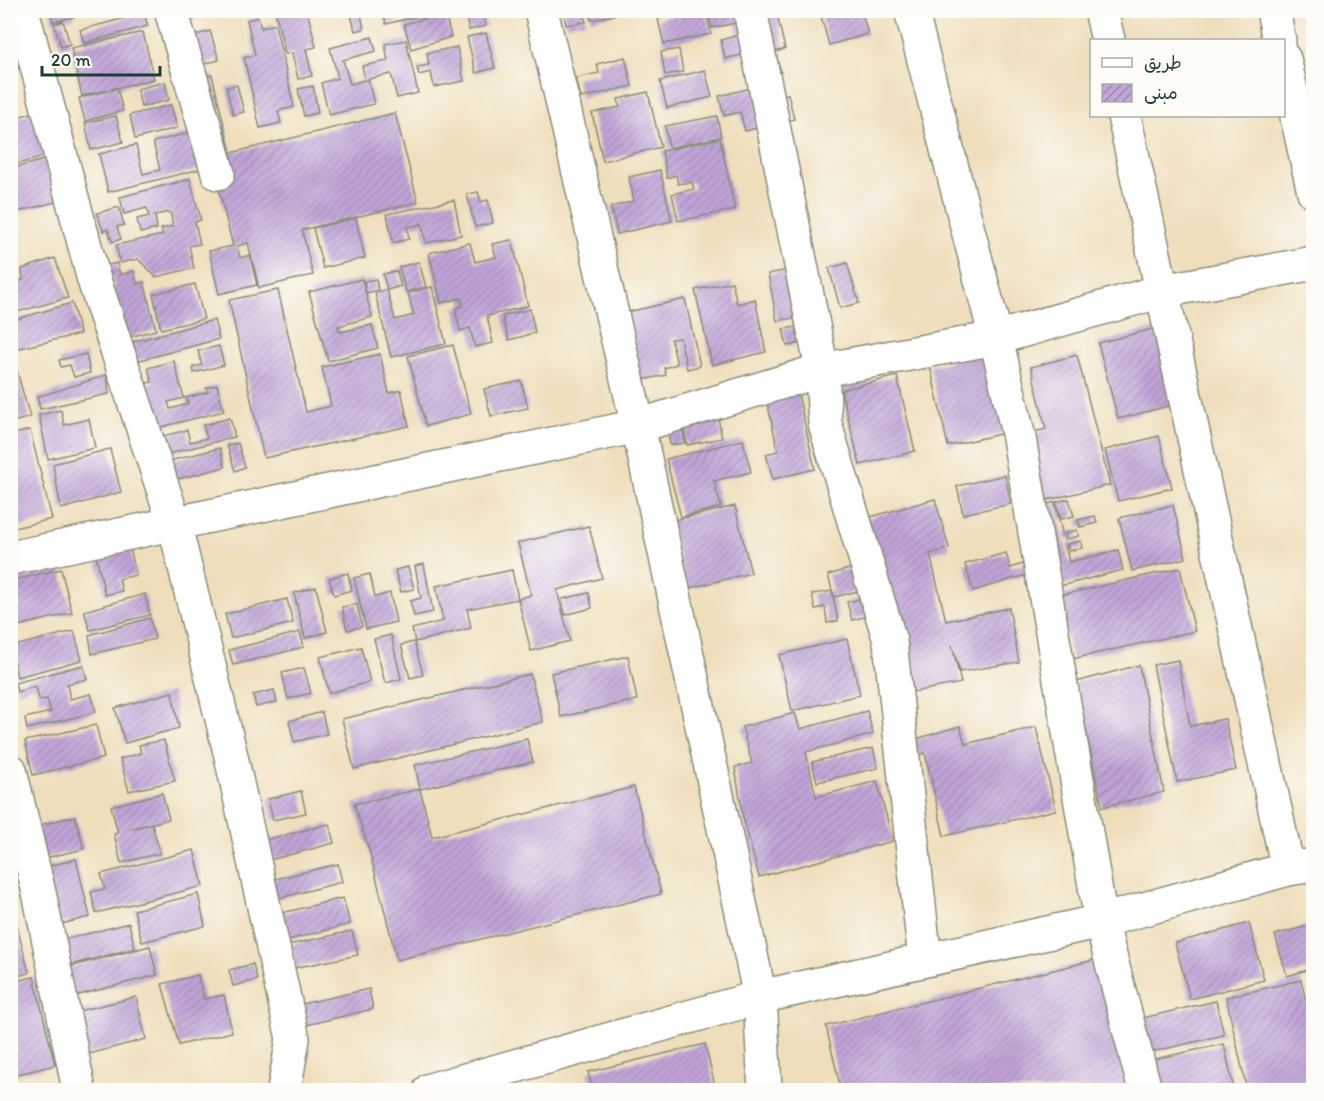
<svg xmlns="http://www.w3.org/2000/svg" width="1324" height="1101" font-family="Itim,'Playpen Sans Arabic',sans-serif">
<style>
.building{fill:url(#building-hatch)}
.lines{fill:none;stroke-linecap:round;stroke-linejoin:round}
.minor-casing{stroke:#878e78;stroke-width:36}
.secondary-casing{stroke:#878e78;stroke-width:36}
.minor{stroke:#fff;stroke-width:33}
.secondary{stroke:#fff;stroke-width:33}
</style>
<defs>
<pattern id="building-hatch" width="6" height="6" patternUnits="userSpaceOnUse" patternTransform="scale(1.5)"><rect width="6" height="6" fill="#c1a4d8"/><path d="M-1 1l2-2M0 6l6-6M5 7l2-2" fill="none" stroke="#9c87b0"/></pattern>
</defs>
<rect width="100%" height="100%" fill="#fdfcf7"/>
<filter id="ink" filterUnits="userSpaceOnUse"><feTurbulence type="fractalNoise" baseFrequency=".0167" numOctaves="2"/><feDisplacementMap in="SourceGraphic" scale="12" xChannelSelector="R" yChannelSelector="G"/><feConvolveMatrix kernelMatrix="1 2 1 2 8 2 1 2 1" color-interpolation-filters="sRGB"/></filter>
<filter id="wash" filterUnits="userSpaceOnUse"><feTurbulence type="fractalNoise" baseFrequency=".008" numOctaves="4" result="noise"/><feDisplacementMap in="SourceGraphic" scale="24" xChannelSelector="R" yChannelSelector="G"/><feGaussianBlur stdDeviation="1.35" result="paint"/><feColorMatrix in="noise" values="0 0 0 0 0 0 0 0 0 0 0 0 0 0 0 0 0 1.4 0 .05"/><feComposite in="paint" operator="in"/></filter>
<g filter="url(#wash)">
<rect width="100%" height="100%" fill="#efdebc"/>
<g id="blocks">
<!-- building -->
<g class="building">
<path d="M50,10H73L74,17L53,22Z"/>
<path d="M167,10H204L206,16L171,25Z"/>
<path d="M275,10H307L316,47L306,49L312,76L298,79L292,53L285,54Z"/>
<path d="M350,10H360L364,29L355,31Z"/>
<path d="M383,10H438V11L386,24Z"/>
<path d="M464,10H483L486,26L469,30Z"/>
<path d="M583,10L586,22L566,25L563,11Z"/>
<path d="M589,10H613L614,15L591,20Z"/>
<path d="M695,10H706L711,34L664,44L658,19Z"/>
<path d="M708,10H776L785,49L775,52L781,72L763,77L757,51L725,59L721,40L738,35L736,23L712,28Z"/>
<path d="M840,10H861L868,34L829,45L821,16Z"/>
<path d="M144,13L148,26L84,43L80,30Z"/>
<path d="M445,13L451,37L411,49L404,24Z"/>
<path d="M258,17L261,28L275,24L294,107L278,111L281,123L260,128L244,58L255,55L247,20Z"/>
<path d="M63,21L70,44L61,47L54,24Z"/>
<path d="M210,31L219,60L185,69L177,41Z"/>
<path d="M143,32L154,79L82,96L71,48Z"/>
<path d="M486,33L495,68L476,73L467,37Z"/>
<path d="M19,34L27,66L10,70V37Z"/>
<path d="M372,37L376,51L343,60L350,84L365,80L362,66L388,61L385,44L406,40L418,93L397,98L391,74L368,79L374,104L329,115L321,83L338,78L330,48Z"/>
<path d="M457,47L464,81L434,87L431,72L419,75L417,67L429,65L427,53Z"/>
<path d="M679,49L683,72L665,75L661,52Z"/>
<path d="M625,57L632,86L581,98L576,78L599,73L597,64Z"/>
<path d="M705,70L712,97L667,108L660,81Z"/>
<path d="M212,75L231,153L395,113L418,202L302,230L313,275L259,288L248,243L237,246L240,258L250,255L257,285L219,294L209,251L233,246L191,80Z"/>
<path d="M165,82L169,100L141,107L137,89Z"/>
<path d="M237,85L244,112L233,115L226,87Z"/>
<path d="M313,86L318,113L304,116L298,89Z"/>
<path d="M759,86L762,100L788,94L794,119L745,131L740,112L724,116L719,96Z"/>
<path d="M117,88L123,111L85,121L79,98Z"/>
<path d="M648,92L661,147L603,161L592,113L620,107L618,99Z"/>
<path d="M171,105L177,128L135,139L130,115Z"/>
<path d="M36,112L48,156L10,166V119Z"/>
<path d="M116,116L123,142L91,150L85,123Z"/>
<path d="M717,116L721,137L669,148L665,126Z"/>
<path d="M192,132L201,169L108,192L99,154L136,145L143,174L160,170L153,142Z"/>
<path d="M720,138L735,210L678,221L672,194L694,189L692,182L678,184L676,175L667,178L662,151Z"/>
<path d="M48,159L59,201L10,214V169Z"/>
<path d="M660,170L672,221L617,234L611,207L634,201L629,177Z"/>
<path d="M190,179L201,220L195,222L200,244L189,246L194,268L156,277L138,259L120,263L116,245L163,235L161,229L173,226L170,212L155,215L157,229L140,233L137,219L149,216L147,208L124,214L120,197Z"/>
<path d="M478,192L481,202L488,200L493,223L475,227L467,194Z"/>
<path d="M454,200L461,235L426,243L422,224L407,227L409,239L393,243L387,214Z"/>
<path d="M119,207L124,225L117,227L121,239L112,242L108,229L103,231L97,213Z"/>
<path d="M356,218L365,258L323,268L313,228Z"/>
<path d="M512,240L528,306L487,316L493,343L475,347L470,328L460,331L455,308L463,306L461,298L441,303L429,253L470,243L475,262L496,257L492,244Z"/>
<path d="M55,258L68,298L10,314V284L23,280L22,269Z"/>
<path d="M419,262L426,287L406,292L399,267Z"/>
<path d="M117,263L120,275L134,271L137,284L144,282L156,330L121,339L105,292L115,289L108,265Z"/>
<path d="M847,263L859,303L840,308L829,268Z"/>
<path d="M787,270L814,340L787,346L783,329L796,327L794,318L777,321L768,274Z"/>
<path d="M397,271L401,286L387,290L395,320L414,315L408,293L432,287L446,344L391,357L375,293L387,289L383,274Z"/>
<path d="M362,279L372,317L338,326L340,332L372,325L378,348L328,361L309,292Z"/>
<path d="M376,279L378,290L366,293L364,281Z"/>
<path d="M732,282L737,304L755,299L766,352L712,365L695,290Z"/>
<path d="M195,284L204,319L161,329L153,294Z"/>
<path d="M278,290L306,412L331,406L322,367L380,354L389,393L401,390L409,426L264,458L229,300Z"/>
<path d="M685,299L700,366L687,369L680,338L671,339L677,364L664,368L666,375L638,381L623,313Z"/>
<path d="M72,303L80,334L16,349L10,321Z"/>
<path d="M530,309L535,333L509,340L502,316Z"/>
<path d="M214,320L219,339L133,362L128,343Z"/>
<path d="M1160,327L1180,403L1118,419L1098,343Z"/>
<path d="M453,345L471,414L426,426L408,356Z"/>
<path d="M219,346L224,365L194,373L193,367L202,365L198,351Z"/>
<path d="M10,347L30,417L10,423Z"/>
<path d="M990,352L1009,432L948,446L930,366Z"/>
<path d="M86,354L90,373L74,377L70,365L61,367L59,360Z"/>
<path d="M1077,355L1110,485L1039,502L1022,435L1046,429L1031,367Z"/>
<path d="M174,361L184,398L168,402L170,409L188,404L186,398L208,392L206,388L217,385L224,411L141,432L143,384L152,382L148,368Z"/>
<path d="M107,375L109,394L40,409L37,397Z"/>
<path d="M897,376L915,451L860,465L841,390Z"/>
<path d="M521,381L528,408L491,416L484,389Z"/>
<path d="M798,394L815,469L773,479L766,454L778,451L767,401Z"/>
<path d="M714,397L722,438L687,445L679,405Z"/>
<path d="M61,410L64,425L89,419L95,448L48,459L39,415Z"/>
<path d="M230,418L235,437L167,454L163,436L187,430L190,442L207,438L203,425Z"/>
<path d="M681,420L685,443L670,445L667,423Z"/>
<path d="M30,430L52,519L10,529V435Z"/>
<path d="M1159,436L1172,488L1118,501L1105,450Z"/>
<path d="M743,440L751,472L714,481L721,507L681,517L666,459Z"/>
<path d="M238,443L245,467L235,471L227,445Z"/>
<path d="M220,448L225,467L174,480L169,461Z"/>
<path d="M110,449L121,492L61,509L53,464Z"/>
<path d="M1005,475L1011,504L963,514L957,486Z"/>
<path d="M935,499L949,548L930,554L946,621L1009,608L1019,662L960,672L952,645L961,683L913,692L863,519Z"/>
<path d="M1069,499L1074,516L1061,519L1056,502Z"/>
<path d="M1055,502L1069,562L1118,550L1123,570L1060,586L1041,506Z"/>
<path d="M1173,505L1186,558L1132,571L1119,518Z"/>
<path d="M735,506L751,573L686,589L670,521Z"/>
<path d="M1095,516L1097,523L1080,527L1078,520Z"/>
<path d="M589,526L602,578L557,590L570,641L531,651L518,599L467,609L471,628L415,642L412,629L443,621L436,586L512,570L518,599L531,595L518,543Z"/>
<path d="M1077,530L1079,536L1066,539L1065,533Z"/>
<path d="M1081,541L1082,548L1069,551L1067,544Z"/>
<path d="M130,547L136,575L119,579L122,591L105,595L96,555Z"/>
<path d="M1006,553L1010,568L1023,564L1026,575L973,591L965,564Z"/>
<path d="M424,564L433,612L414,616L410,601L421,598L415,566Z"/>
<path d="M859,566L866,589L834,597L828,575Z"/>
<path d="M408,567L414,589L401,592L395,570Z"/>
<path d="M1180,568L1195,631L1072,659L1057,596Z"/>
<path d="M61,569L72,613L10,628V581Z"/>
<path d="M348,573L352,590L334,595L329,578Z"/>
<path d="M370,574L375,597L390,593L396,622L366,629L354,578Z"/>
<path d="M316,587L327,632L305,638L294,593Z"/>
<path d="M832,591L838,621L827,623L825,607L815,609L812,594Z"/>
<path d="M589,593L592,608L565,615L562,599Z"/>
<path d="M145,594L150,615L90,630L84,611Z"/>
<path d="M868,597L872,615L852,620L847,602Z"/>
<path d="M287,599L293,623L231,638L225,614Z"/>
<path d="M357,604L362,627L347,630L342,607Z"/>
<path d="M150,618L155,639L92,654L89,635Z"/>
<path d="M74,631L82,660L17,677L10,647Z"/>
<path d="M300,632L304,647L233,665L229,650Z"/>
<path d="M391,635L401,679L385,683L374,639Z"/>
<path d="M847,639L860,695L792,711L779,655Z"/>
<path d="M414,642L423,675L410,678L401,645Z"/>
<path d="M361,647L370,682L329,693L320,657Z"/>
<path d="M628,656L637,700L561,717L551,673Z"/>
<path d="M1178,660L1190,726L1225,719L1236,770L1177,782L1153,665Z"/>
<path d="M83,665L87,679L67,684L70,699L91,694L96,712L27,729L25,718L51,712L47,699L39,700L36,686L17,692L15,683Z"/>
<path d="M1139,665L1164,792L1102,807L1076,682Z"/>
<path d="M304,668L311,693L288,699L282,673Z"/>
<path d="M530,674L543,722L354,769L342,719Z"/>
<path d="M274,690L277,702L256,707L253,695Z"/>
<path d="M172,692L179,728L125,743L115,708Z"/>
<path d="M867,711L873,734L806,752L816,797L877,781L893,841L759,877L743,817L735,767L752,763L742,727L795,713L800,729Z"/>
<path d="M322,712L327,734L294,742L289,721Z"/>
<path d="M96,725L104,758L33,775L25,741Z"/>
<path d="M960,726L965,744L1036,727L1056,810L944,836L925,753L914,756L909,741Z"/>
<path d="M527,739L533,762L420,789L415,765Z"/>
<path d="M164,740L175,781L129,791L120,759L141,753L139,745Z"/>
<path d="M873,748L878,768L817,782L812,762Z"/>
<path d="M634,787L661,894L397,960L370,853L354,804L420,789L432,837Z"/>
<path d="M301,791L306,813L273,820L268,799Z"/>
<path d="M162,793L169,819L130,829L152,824L160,853L121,863L114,834L118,833L111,806Z"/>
<path d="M75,816L84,849L41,859L33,827Z"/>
<path d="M329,824L334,843L262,862L257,842Z"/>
<path d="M194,850L203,886L96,913L91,892L105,889L101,874Z"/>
<path d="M76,859L90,917L57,925L42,868Z"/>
<path d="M338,864L342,882L268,901L263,882Z"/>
<path d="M198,894L205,926L142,942L134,910Z"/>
<path d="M343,898L350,924L276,943L270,916Z"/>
<path d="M10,899L29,973L10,978Z"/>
<path d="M129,923L135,948L70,965L63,940Z"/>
<path d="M1249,923L1264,980L1190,999L1175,943Z"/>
<path d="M1314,924V968L1287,976L1275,935Z"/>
<path d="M352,931L358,955L289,969L284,946Z"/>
<path d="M150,946L157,975L75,996L68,967Z"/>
<path d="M1098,959L1131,1090H841L826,1026Z"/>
<path d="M253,964L257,980L233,986L229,970Z"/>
<path d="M198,975L204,999L224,995L232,1032L179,1045L162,984Z"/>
<path d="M34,977L55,1065L10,1076V982Z"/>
<path d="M1301,980L1314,1034V1090H1247L1226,997Z"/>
<path d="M369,989L373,1009L302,1026L297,1005Z"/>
<path d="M136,997L146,1039L81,1056L70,1013Z"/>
<path d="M1216,1001L1224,1035L1143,1054L1134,1020Z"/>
<path d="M705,1044L716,1090H593L588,1072Z"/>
<path d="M1224,1044L1234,1090H1151L1145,1061Z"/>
</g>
</g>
</g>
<g filter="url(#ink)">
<use href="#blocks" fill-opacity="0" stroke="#878e78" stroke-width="1.5"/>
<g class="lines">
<!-- minor casing -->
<g class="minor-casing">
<g id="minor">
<path d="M22,10L94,280L174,522L231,756L293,1039L284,1090"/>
<path d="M171,10L218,173"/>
<path d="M750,10L822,370L825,424L890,641L925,960"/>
<path d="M911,10L996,338L1019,438L1101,921L1145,1090"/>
<path d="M1101,10L1108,40"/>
<path d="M1273,10L1279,40"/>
<path d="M1284,59L1314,192"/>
<path d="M1124,116L1288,869"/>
<path d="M10,558L638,426L822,370L996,338L1162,291L1314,263"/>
<path d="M10,770L40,897L79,1090"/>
<path d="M430,1090L760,997L1101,921L1288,869L1314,865"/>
</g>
</g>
<!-- secondary casing -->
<g class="secondary-casing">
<path id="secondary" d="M541,10L638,426L760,997L765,1090"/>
</g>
<!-- minor -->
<use href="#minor" class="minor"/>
<!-- secondary -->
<use href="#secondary" class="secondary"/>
</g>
</g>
<!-- margin -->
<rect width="1324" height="1101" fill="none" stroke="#fdfcf7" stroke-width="36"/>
<!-- legend -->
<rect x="1090" y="39" width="195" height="78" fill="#fdfcf7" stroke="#a4b0a9" stroke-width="1.5"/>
<rect x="1102" y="58" width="30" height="9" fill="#ffffff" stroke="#a4b0a9" stroke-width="1.5"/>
<text x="1144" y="69" font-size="18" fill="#1f3d34">طريق</text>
<rect x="1102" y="84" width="30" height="18" fill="url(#building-hatch)" stroke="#a4b0a9" stroke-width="1.5"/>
<text x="1144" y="99" font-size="18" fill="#1f3d34">مبنى</text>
<!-- scale -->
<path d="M42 66v9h118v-9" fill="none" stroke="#1f3d34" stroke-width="3"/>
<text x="51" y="66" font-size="18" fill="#1f3d34" stroke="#fdfcf7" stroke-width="4.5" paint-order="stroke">20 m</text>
</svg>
